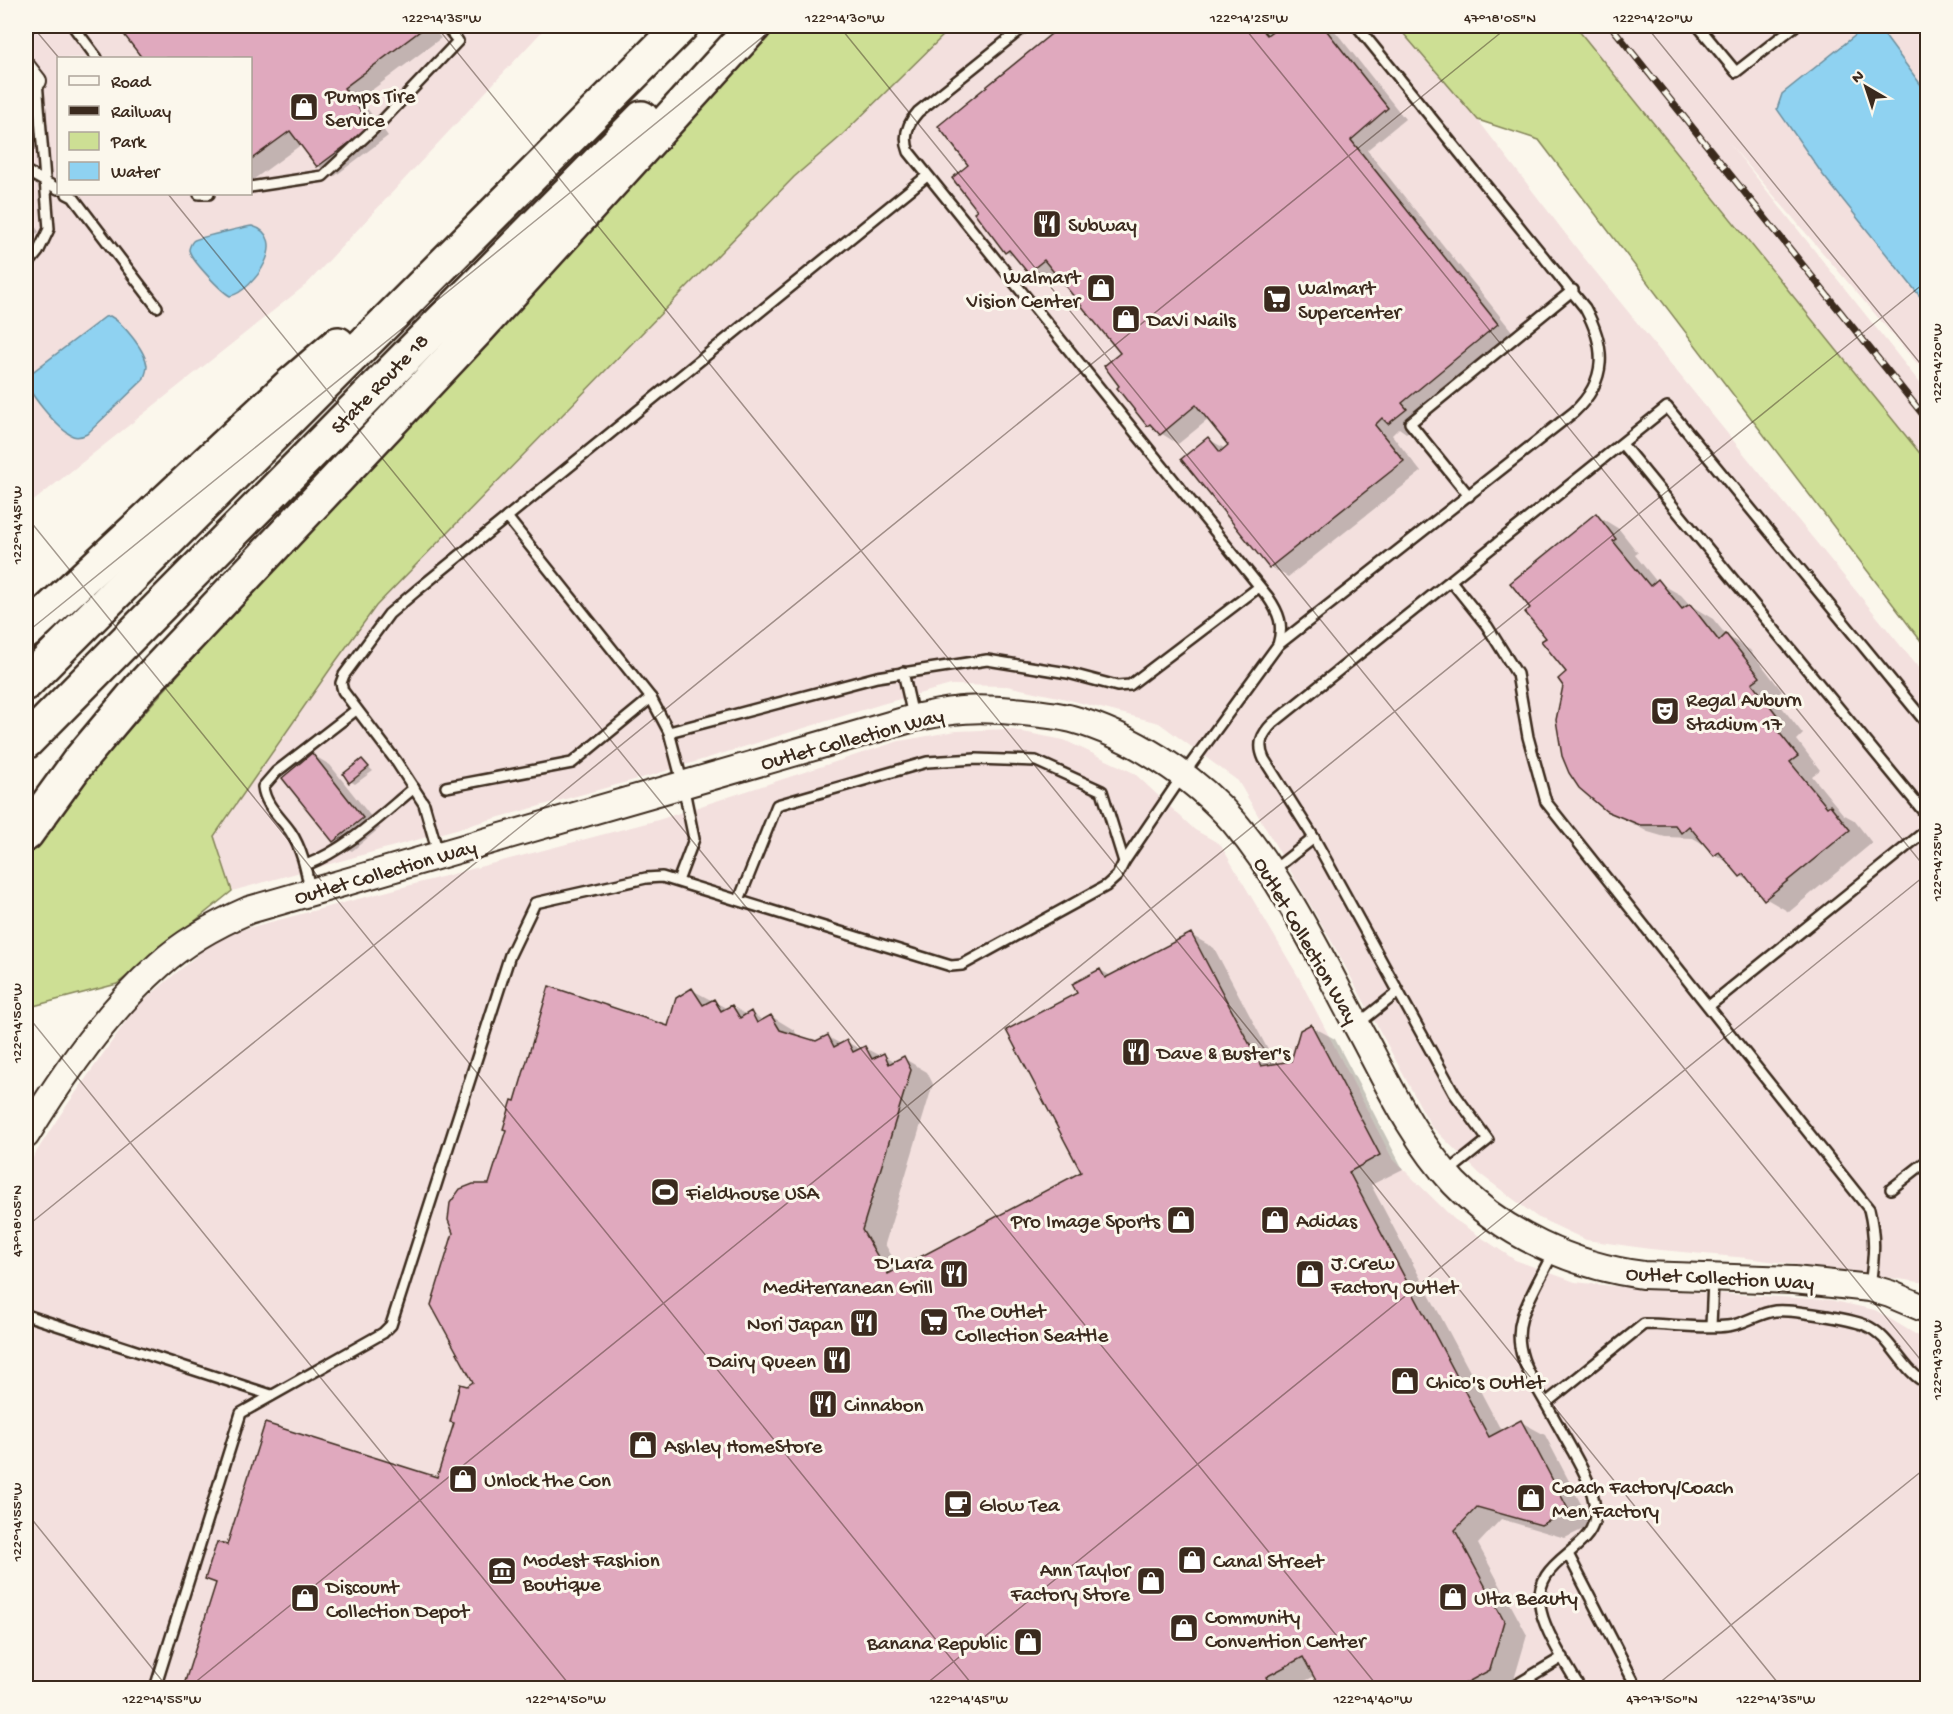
<svg xmlns="http://www.w3.org/2000/svg" width="1953" height="1714" font-family="'Gochi Hand',sans-serif">
<style>
.built{fill:#f3e0de;fill-rule:evenodd}
.green{fill:#cddf94;stroke:#848459;stroke-width:1.5}
.water{fill:#8fd2f1;stroke:#6d8f9d;stroke-width:1.5}
.shadow{fill:#0003}
.building{fill:#e0a9be;stroke:#3b2a1e;stroke-width:1.5}
.lines{fill:none;stroke-linecap:round;stroke-linejoin:round}
.lane-casing{stroke:#3b2a1e;stroke-width:14}
.street-casing{stroke:#3b2a1e;stroke-width:22}
.secondary-casing{stroke:#3b2a1e;stroke-width:30}
.highway-casing{stroke:#3b2a1e;stroke-width:38}
.lane{stroke:#fbf7ec;stroke-width:9}
.street{stroke:#fbf7ec;stroke-width:18}
.secondary{stroke:#fbf7ec;stroke-width:26}
.highway{stroke:#fbf7ec;stroke-width:33}
.rail-casing{stroke:#3b2a1e;stroke-width:7}
.rail{stroke:#fbf7ec;stroke-width:4.5;stroke-dasharray:14;stroke-linecap:butt}
.ticks{fill:none;stroke:#3b2a1e;stroke-width:1.5;stroke-opacity:0.45}
.labels{text-anchor:middle;stroke-width:6;stroke-linejoin:round;paint-order:stroke}
.poi-label{font-size:21px;fill:#3b2a1e;stroke:#fbf7ec;text-anchor:start}
.street-label{font-size:21px;fill:#3b2a1e;stroke:#fbf7ec}
.neatline{fill:none;stroke:#3b2a1e;stroke-width:2}
.ticks-label{font-size:15px;text-anchor:middle;fill:#3b2a1e}
</style>
<rect width="100%" height="100%" fill="#fbf7ec"/>
<filter id="ink" filterUnits="userSpaceOnUse"><feTurbulence type="fractalNoise" baseFrequency=".0167" numOctaves="2"/><feDisplacementMap in="SourceGraphic" scale="12" xChannelSelector="R" yChannelSelector="G"/><feConvolveMatrix kernelMatrix="1 2 1 2 8 2 1 2 1" color-interpolation-filters="sRGB"/></filter>
<g filter="url(#ink)">
<!-- built -->
<g class="built">
<path d="M26,26H547L307,284L26,507ZM58,58H250V194H58Z"/>
<path d="M953,26H1397L1478,120L1581,254L1927,678V1283L1747,1258L1650,1249L1586,1240L1537,1217L1480,1174L1431,1126L1333,944L1238,781L1159,723L1058,697L1007,686L951,685L882,704L656,774L232,891L214,836L333,665L376,605L794,177L839,138Z"/>
<path d="M1575,26H1927V375L1729,143L1927,392V464Z"/>
<path d="M1008,729L1064,740L1134,773L1195,830L1220,844L1298,976L1392,1158L1454,1219L1515,1260L1575,1282L1641,1289L1830,1300L1875,1310L1927,1341V1688H26V1168L58,1118L136,1007L221,935L658,820L899,741L956,731Z"/>
</g>
<!-- green -->
<g class="green">
<path d="M776,26H953L839,138L794,177L376,606L333,665L214,836L232,891L117,984L26,1008V860L65,801L265,578Z"/>
<path d="M1397,26H1575L1927,462V649L1539,140L1478,120Z"/>
</g>
<!-- water -->
<g class="water">
<path d="M1867,26H1875L1882,32L1927,93V305L1823,175L1777,109L1782,94Z"/>
<path d="M252,226C291,237 254,291 230,296C221,291 191,260 189,250C189,248 191,243 193,241C196,238 245,227 252,226Z"/>
<path d="M110,316C123,323 146,351 147,366C147,371 145,375 143,380L87,434C83,436 78,438 73,436C60,431 24,390 26,377L105,317Z"/>
</g>
<!-- shadow -->
<g class="shadow">
<path d="M134,26H431L441,38L360,99L388,136L335,176L318,166L302,144L250,182V58H144L124,33Z"/>
<path d="M1064,26H1267L1272,32L1281,26H1331L1405,119L1367,150L1515,335L1418,413L1423,420L1406,433L1399,428L1392,435L1421,472L1288,577L1270,567L1183,459L1208,439L1226,449L1231,445L1209,419L1178,444L1148,425L1121,386L1122,353L1057,273L1046,282L1029,272L1017,258L1006,252L979,210L970,165L940,127Z"/>
<path d="M26,212L39,232L26,241Z"/>
<path d="M1596,515L1619,529L1638,553L1635,555L1657,582L1681,595L1690,605L1713,619L1727,636L1750,650L1782,691L1774,697L1803,734L1797,740L1820,770L1812,776L1843,814L1854,820L1872,843L1789,912L1765,898L1753,883L1741,876L1731,864L1715,855L1705,845L1693,838L1665,837L1648,832L1607,810L1568,673L1532,608Z"/>
<path d="M313,755L330,765L380,828L352,851L334,841Z"/>
<path d="M362,761L373,771L355,784L350,781Z"/>
<path d="M1191,935L1214,948L1276,1065L1292,1063L1311,1026L1335,1039L1403,1169L1371,1185L1502,1432L1521,1422L1545,1435L1592,1525L1565,1538L1501,1519L1478,1544L1527,1635L1513,1683L1504,1688H1322L1315,1676L1291,1688H184L217,1584L207,1579L228,1547L438,1479L468,1387L475,1382L490,1185L516,1103L669,1028L692,990L728,1009L732,1006L747,1015L751,1013L764,1021L771,1016L794,1030L799,1038L816,1043L828,1037L841,1044L847,1042L861,1050L865,1048L880,1056L884,1055L896,1062L903,1058L927,1072L933,1084L885,1244L899,1269L1083,1172L1079,994L1100,970L1111,976Z"/>
</g>
<!-- building -->
<g class="building">
<path d="M131,26H423L424,28L344,88L372,126L317,167L290,131L250,160V58H142L122,32Z"/>
<path d="M1061,26H1259L1267,35L1279,26H1323L1388,108L1351,140L1498,324L1402,403L1407,409L1388,424L1382,418L1375,425L1404,461L1269,568L1181,459L1208,437L1220,452L1228,445L1196,405L1160,435L1150,424L1147,426L1117,388L1119,386L1104,366L1120,353L1044,260L1028,273L1009,250L1005,253L974,212L977,210L952,178L968,165L938,126Z"/>
<path d="M1596,513L1616,539L1613,541L1650,586L1658,579L1682,609L1690,604L1719,641L1726,634L1760,677L1752,683L1781,720L1774,726L1798,756L1790,762L1827,807L1830,805L1850,830L1764,900L1744,874L1740,877L1719,852L1714,856L1689,826L1681,833L1675,825H1640L1606,811L1579,788L1569,773L1562,756L1556,720L1563,686L1558,679L1566,672L1541,641L1546,638L1525,612L1530,608L1510,583Z"/>
<path d="M312,753L363,818L333,842L282,778Z"/>
<path d="M362,759L369,767L349,783L343,774Z"/>
<path d="M1191,933L1261,1066L1291,1061L1300,1030L1311,1024L1380,1155L1349,1172L1489,1437L1521,1420L1569,1511L1541,1525L1477,1507L1455,1530L1504,1621L1490,1670L1457,1688H1320L1303,1657L1266,1677L1272,1688H183L216,1583L205,1579L217,1542L227,1545L265,1423L437,1477L454,1423L450,1422L460,1384L467,1386L473,1382L431,1305L453,1233L448,1220L450,1203L460,1189L473,1184H489L506,1130L503,1129L512,1100L515,1101L549,986L668,1026L676,998L692,988L703,1005L714,999L721,1011L732,1005L740,1018L751,1011L757,1023L771,1015L780,1030L816,1041L828,1035L834,1047L847,1040L853,1052L865,1046L872,1059L884,1053L889,1064L904,1056L911,1070L862,1230L888,1274L1081,1172L1006,1030L1077,993L1072,984L1100,969L1105,978Z"/>
</g>
<g class="lines">
<!-- lane casing -->
<g class="lane-casing">
<g id="lane">
<path d="M73,26L97,58"/>
<path d="M1698,26L1736,72L1795,26"/>
<path d="M26,171L58,189"/>
<path d="M250,187L323,176L382,121L458,41L446,26"/>
<path d="M67,194L73,197L157,307"/>
<path d="M199,194H209"/>
<path d="M26,267L38,252L49,229L37,81"/>
<path d="M1622,444L1928,817"/>
<path d="M1469,496L1410,423L1573,290"/>
<path d="M507,517L651,698L669,732L683,785L694,839L678,881"/>
<path d="M1451,581L1487,626L1517,674L1528,737L1546,802L1869,1209C1876,1238 1874,1257 1870,1286"/>
<path d="M1278,645L1574,412C1608,380 1606,347 1585,308L1357,26"/>
<path d="M903,672L913,716"/>
<path d="M669,732L877,677L987,660L1068,673L1117,686L1130,685L1259,587"/>
<path d="M446,787L572,763L651,698"/>
<path d="M438,853L424,804L396,761L343,691L341,683L344,675L389,614L416,591L927,176"/>
<path d="M306,865C347,849 380,816 414,788"/>
<path d="M1272,871L1314,838"/>
<path d="M310,890C306,869 302,849 290,831C280,817 265,805 263,787L276,772L356,710"/>
<path d="M739,900L777,805L927,762L976,759L1036,761L1102,791L1124,862"/>
<path d="M1709,1006L1928,829"/>
<path d="M1358,1024L1398,992"/>
<path d="M1448,1172L1488,1140L1454,1093L1314,838L1264,759C1257,744 1262,734 1273,723L1667,407L1928,725"/>
<path d="M1891,1189L1928,1160"/>
<path d="M1928,1222V1229"/>
<path d="M1554,1251C1543,1273 1530,1295 1522,1317C1512,1349 1530,1376 1545,1402C1554,1418 1563,1434 1572,1450C1582,1468 1593,1487 1595,1509C1599,1554 1529,1555 1541,1611C1546,1634 1568,1667 1580,1688"/>
<path d="M26,1315L271,1395"/>
<path d="M1711,1326L1713,1280"/>
<path d="M1546,1403L1644,1324C1669,1324 1703,1329 1727,1326C1743,1325 1758,1313 1775,1311C1790,1309 1850,1319 1865,1325C1893,1337 1901,1371 1928,1384"/>
<path d="M1568,1554L1637,1688"/>
<path d="M155,1688L241,1413L383,1333L391,1325L510,955L535,903L646,878L662,877L951,966L962,965L1106,886L1117,876L1124,862L1183,775L1278,645C1284,625 1279,613 1268,597L909,152C903,137 907,124 918,112L1025,26"/>
<path d="M1511,1688L1563,1657"/>
</g>
</g>
<!-- street casing -->
<g class="street-casing">
<path id="street" d="M26,67L37,81"/>
</g>
<!-- secondary casing -->
<g class="secondary-casing">
<path id="secondary" d="M26,1135C62,1076 107,1011 159,965C185,941 217,924 249,910L914,718C927,716 940,712 953,711C973,708 993,709 1013,711C1032,713 1053,714 1072,719C1131,735 1194,776 1234,822C1287,885 1323,963 1362,1035C1389,1086 1414,1140 1454,1183C1503,1234 1573,1266 1643,1275L1794,1280L1842,1285L1870,1288L1890,1294L1928,1310"/>
</g>
<!-- highway casing -->
<g class="highway-casing">
<g id="highway">
<path d="M26,632L289,386L338,344"/>
<path d="M26,683L681,26"/>
<path d="M26,742L642,118"/>
<path d="M26,834L79,761L141,687L479,328L754,26"/>
</g>
</g>
<!-- lane -->
<use href="#lane" class="lane"/>
<!-- street -->
<use href="#street" class="street"/>
<!-- secondary -->
<use href="#secondary" class="secondary"/>
<!-- highway -->
<use href="#highway" class="highway"/>
<!-- rail casing -->
<g class="rail-casing">
<path id="rail" d="M1611,26L1928,421"/>
</g>
<!-- rail -->
<use href="#rail" class="rail"/>
</g>
</g>
<!-- ticks -->
<path class="ticks" d="M32,26L59,58M436,26L1782,1688M839,26L1928,1369M1243,26L1928,871M1646,26L1928,373M26,40L44,26M168,194L1379,1688M26,516L975,1688M26,633L776,26M26,1014L572,1688M26,1227L1509,26M26,1512L168,1688M188,1688L1928,280M921,1688L1928,873M1653,1688L1928,1466"/>
<!-- icons -->
<defs>
<g id="shop-square" transform="scale(1.5)"><rect x="-9" y="-9" width="18" height="18" rx="4" fill="#3b2a1e" stroke="#fbf7ec"/><path d="M-5-2.5h2.3a2.7 3.5 0 0 1 5.4 0H5L5.5 6h-11ZM-1.5-2.5h3a1.5 2.3 0 0 0-3 0Z" fill="#fff"/></g>
<g id="restaurant-square" transform="scale(1.5)"><rect x="-9" y="-9" width="18" height="18" rx="4" fill="#3b2a1e" stroke="#fbf7ec"/><path d="M-5-6h1v4h1v-4h1v4h1v-4h1v5L-1.5 .5V6h-2V.5L-5-1ZM5-6V6H3V1.5H1.5Q1.5-4 5-6Z" fill="#fff"/></g>
<g id="supermarket-square" transform="scale(1.5)"><rect x="-9" y="-9" width="18" height="18" rx="4" fill="#3b2a1e" stroke="#fbf7ec"/><path d="M-6-5.5h2.5l.6 2H6L4.5 2H-2.5L-4.4-4H-6ZM-1.5 3.2a1.3 1.3 0 1 0 .1 0ZM3 3.2a1.3 1.3 0 1 0 .1 0Z" fill="#fff"/></g>
<g id="theatre-square" transform="scale(1.5)"><rect x="-9" y="-9" width="18" height="18" rx="4" fill="#3b2a1e" stroke="#fbf7ec"/><path d="M-5-5.5Q0-4 5-5.5V0Q5 5 0 6Q-5 5-5 0ZM-3.3-2.5H-1v1.5H-3.3ZM1-2.5H3.3v1.5H1ZM-2.8 1Q0 5.5 2.8 1Z" fill="#fff"/></g>
<g id="stadium-square" transform="scale(1.5)"><rect x="-9" y="-9" width="18" height="18" rx="4" fill="#3b2a1e" stroke="#fbf7ec"/><path d="M0-5a6.5 5 0 1 0 0 10a6.5 5 0 1 0 0-10ZM-3.5-1.8h7v3.6h-7Z" fill="#fff"/></g>
<g id="cafe-square" transform="scale(1.5)"><rect x="-9" y="-9" width="18" height="18" rx="4" fill="#3b2a1e" stroke="#fbf7ec"/><path d="M-5.5-4.5H6V0H3Q3 3.5 0 3.5H-2.5Q-5.5 3.5-5.5 0ZM3-3.2v2h1.7v-2ZM-6 4.5H4V6H-6Z" fill="#fff"/></g>
<g id="museum-square" transform="scale(1.5)"><rect x="-9" y="-9" width="18" height="18" rx="4" fill="#3b2a1e" stroke="#fbf7ec"/><path d="M0-6L6-3V-2H-6V-3ZM-5-1h2V3h-2ZM-1-1h2V3h-2ZM3-1h2V3H3ZM-6 4H6V6H-6Z" fill="#fff"/></g>
</defs>
<g fill-rule="evenodd">
<use href="#shop-square" x="304" y="107"/>
<use href="#restaurant-square" x="1047" y="224"/>
<use href="#shop-square" x="1101" y="288"/>
<use href="#supermarket-square" x="1277" y="299"/>
<use href="#shop-square" x="1126" y="319"/>
<use href="#theatre-square" x="1665" y="711"/>
<use href="#restaurant-square" x="1136" y="1052"/>
<use href="#stadium-square" x="665" y="1192"/>
<use href="#shop-square" x="1181" y="1220"/>
<use href="#shop-square" x="1275" y="1220"/>
<use href="#restaurant-square" x="954" y="1274"/>
<use href="#shop-square" x="1310" y="1274"/>
<use href="#supermarket-square" x="934" y="1322"/>
<use href="#restaurant-square" x="864" y="1323"/>
<use href="#restaurant-square" x="837" y="1360"/>
<use href="#shop-square" x="1405" y="1381"/>
<use href="#restaurant-square" x="823" y="1404"/>
<use href="#shop-square" x="643" y="1445"/>
<use href="#shop-square" x="463" y="1479"/>
<use href="#shop-square" x="1531" y="1498"/>
<use href="#cafe-square" x="958" y="1504"/>
<use href="#shop-square" x="1192" y="1560"/>
<use href="#museum-square" x="502" y="1571"/>
<use href="#shop-square" x="1151" y="1581"/>
<use href="#shop-square" x="1453" y="1597"/>
<use href="#shop-square" x="305" y="1598"/>
<use href="#shop-square" x="1184" y="1628"/>
<use href="#shop-square" x="1028" y="1642"/>
</g>
<g class="labels">
<!-- poi labels -->
<g class="poi-label">
<text x="325" y="102">Pumps Tire<tspan x="325" dy="24">Service</tspan></text>
<text x="1068" y="231">Subway</text>
<text x="1080" y="283" text-anchor="end">Walmart<tspan x="1080" dy="24">Vision Center</tspan></text>
<text x="1298" y="294">Walmart<tspan x="1298" dy="24">Supercenter</tspan></text>
<text x="1147" y="326">DaVi Nails</text>
<text x="1686" y="706">Regal Auburn<tspan x="1686" dy="24">Stadium 17</tspan></text>
<text x="1157" y="1059">Dave &amp; Buster's</text>
<text x="686" y="1199">Fieldhouse USA</text>
<text x="1160" y="1227" text-anchor="end">Pro Image Sports</text>
<text x="1296" y="1227">Adidas</text>
<text x="933" y="1269" text-anchor="end">D'Lara<tspan x="933" dy="24">Mediterranean Grill</tspan></text>
<text x="1331" y="1269">J.Crew<tspan x="1331" dy="24">Factory Outlet</tspan></text>
<text x="955" y="1317">The Outlet<tspan x="955" dy="24">Collection Seattle</tspan></text>
<text x="843" y="1330" text-anchor="end">Nori Japan</text>
<text x="816" y="1367" text-anchor="end">Dairy Queen</text>
<text x="1426" y="1388">Chico's Outlet</text>
<text x="844" y="1411">Cinnabon</text>
<text x="664" y="1452">Ashley HomeStore</text>
<text x="484" y="1486">Unlock the Con</text>
<text x="1552" y="1493">Coach Factory/Coach<tspan x="1552" dy="24">Men Factory</tspan></text>
<text x="979" y="1511">Glow Tea</text>
<text x="523" y="1566">Modest Fashion<tspan x="523" dy="24">Boutique</tspan></text>
<text x="1213" y="1567">Canal Street</text>
<text x="1130" y="1576" text-anchor="end">Ann Taylor<tspan x="1130" dy="24">Factory Store</tspan></text>
<text x="326" y="1593">Discount<tspan x="326" dy="24">Collection Depot</tspan></text>
<text x="1474" y="1604">Ulta Beauty</text>
<text x="1205" y="1623">Community<tspan x="1205" dy="24">Convention Center</tspan></text>
<text x="1007" y="1649" text-anchor="end">Banana Republic</text>
</g>
<!-- street labels -->
<g class="street-label">
<text transform="translate(379 383) rotate(-46)" y="7">State Route 18</text>
<text transform="translate(852 738) rotate(-15)" y="7">Outlet Collection Way</text>
<text transform="translate(385 871) rotate(-16)" y="7">Outlet Collection Way</text>
<text transform="translate(1307 940) rotate(60)" y="7">Outlet Collection Way</text>
<text transform="translate(1720 1277) rotate(3)" y="7">Outlet Collection Way</text>
</g>
</g>
<!-- margin -->
<rect width="1953" height="1714" fill="none" stroke="#fbf7ec" stroke-width="66"/>
<!-- legend -->
<rect x="57" y="57" width="195" height="138" fill="#fbf7ec" stroke="#aea59a" stroke-width="1.5"/>
<rect x="69" y="76" width="30" height="9" fill="#fbf7ec" stroke="#aea59a" stroke-width="1.5"/>
<text x="111" y="87" font-size="18" fill="#3b2a1e">Road</text>
<rect x="69" y="106" width="30" height="9" fill="#3b2a1e" stroke="#aea59a" stroke-width="1.5"/>
<text x="111" y="117" font-size="18" fill="#3b2a1e">Railway</text>
<rect x="69" y="132" width="30" height="18" fill="#cddf94" stroke="#aea59a" stroke-width="1.5"/>
<text x="111" y="147" font-size="18" fill="#3b2a1e">Park</text>
<rect x="69" y="162" width="30" height="18" fill="#8fd2f1" stroke="#aea59a" stroke-width="1.5"/>
<text x="111" y="177" font-size="18" fill="#3b2a1e">Water</text>
<!-- north arrow -->
<g transform="translate(1866 87) rotate(321)" stroke="#fbf7ec" stroke-width="4.5" paint-order="stroke">
<path d="M0-4.5L10 22L0 15L-10 22Z" fill="#3b2a1e"/>
<text y="-9" font-size="16" font-weight="bold" text-anchor="middle" fill="#3b2a1e">N</text>
</g>
<rect x="33" y="33" width="1887" height="1648" class="neatline"/>
<g class="ticks-label">
<text x="442" y="22">122°14'35"W</text>
<text x="845" y="22">122°14'30"W</text>
<text x="1249" y="22">122°14'25"W</text>
<text x="1500" y="22">47°18'05"N</text>
<text x="1653" y="22">122°14'20"W</text>
<text transform="translate(1936 363) rotate(-90)" y="5">122°14'20"W</text>
<text transform="translate(16 525) rotate(-90)" y="5">122°14'45"W</text>
<text transform="translate(1936 862) rotate(-90)" y="5">122°14'25"W</text>
<text transform="translate(16 1023) rotate(-90)" y="5">122°14'50"W</text>
<text transform="translate(16 1221) rotate(-90)" y="5">47°18'05"N</text>
<text transform="translate(1936 1360) rotate(-90)" y="5">122°14'30"W</text>
<text transform="translate(16 1522) rotate(-90)" y="5">122°14'55"W</text>
<text x="162" y="1703">122°14'55"W</text>
<text x="566" y="1703">122°14'50"W</text>
<text x="969" y="1703">122°14'45"W</text>
<text x="1373" y="1703">122°14'40"W</text>
<text x="1662" y="1703">47°17'50"N</text>
<text x="1776" y="1703">122°14'35"W</text>
</g>
</svg>
